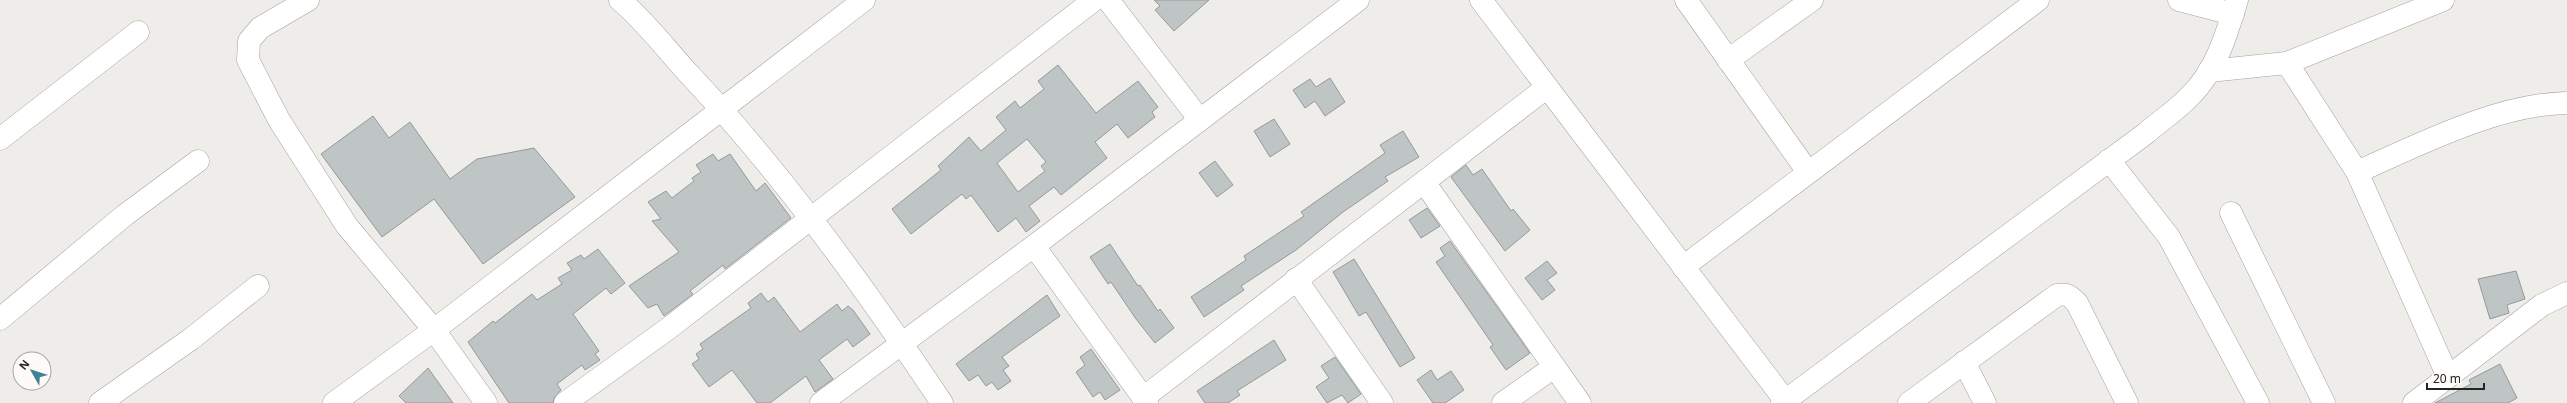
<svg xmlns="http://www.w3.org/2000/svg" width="2567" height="403" font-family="'Noto Sans',sans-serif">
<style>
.building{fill:#bfc4c5;stroke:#95999a;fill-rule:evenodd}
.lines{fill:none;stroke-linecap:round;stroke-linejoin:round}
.minor-casing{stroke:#a4a29e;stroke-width:23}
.minor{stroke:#fff;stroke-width:22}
</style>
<rect width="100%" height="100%" fill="#efedea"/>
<!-- building -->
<g class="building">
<path d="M1154,0H1209L1174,31L1155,10L1160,6Z"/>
<path d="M1058,65L1096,113L1138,81L1158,107L1152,112L1155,117L1128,138L1117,124L1095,142L1107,158L1061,195L1054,187L1029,206L1040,221L1026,232L1016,218L998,232L971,195L966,199L962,194L911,234L892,209L941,170L938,166L969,137L981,151L1006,130L996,117L1015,101L1020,108L1044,89L1038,81ZM1027,139L1046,162L1041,166L1045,171L1018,192L997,163Z"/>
<path d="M1330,78L1345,102L1325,116L1315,101L1305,108L1293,90L1310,79L1316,87Z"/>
<path d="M373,116L389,138L410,122L450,179L477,159L534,148L575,197L483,264L434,199L382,237L321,154Z"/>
<path d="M1274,119L1290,144L1270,157L1254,131Z"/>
<path d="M1403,131L1419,157L1385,177L1388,181L1343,212L1296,250L1241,286L1244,290L1204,317L1191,297L1246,260L1244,256L1304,216L1301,212L1385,153L1380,145Z"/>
<path d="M713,154L718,161L730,154L756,191L765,183L791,218L725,269L723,265L690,291L693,294L664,316L657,304L648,308L629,286L679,252L652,221L661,219L648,202L666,191L672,198L694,181L692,178L701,172L696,165Z"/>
<path d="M1215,161L1233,185L1217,197L1199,173Z"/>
<path d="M1466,165L1473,175L1482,169L1511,211L1513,209L1530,230L1505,251L1451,177Z"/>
<path d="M1427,208L1440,226L1421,238L1409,220Z"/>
<path d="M1450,241L1530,353L1506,370L1490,347L1493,345L1436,262L1445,256L1440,248Z"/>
<path d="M1110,244L1138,286L1140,285L1158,311L1160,309L1174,328L1155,343L1136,319L1111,282L1108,284L1090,257Z"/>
<path d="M598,249L625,283L611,294L606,288L573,314L599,351L595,354L600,360L585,370L582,365L557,384L561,390L554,398L553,403H509L468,342L493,321L495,323L532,294L537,300L562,284L558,278L572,270L567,263L581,255L584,259Z"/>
<path d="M1354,259L1415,358L1400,367L1366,312L1359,316L1333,272Z"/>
<path d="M1547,261L1557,273L1547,280L1555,290L1542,300L1525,278Z"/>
<path d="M2516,271L2525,299L2507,305L2509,313L2490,319L2478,279Z"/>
<path d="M761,293L768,302L774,297L800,332L837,304L842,311L848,306L853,310L870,334L853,347L847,339L819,360L833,379L815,392L806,376L770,403H757L732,370L709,387L692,364L699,359L696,354L703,349L700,344L751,308L748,303Z"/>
<path d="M1047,295L1060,316L1002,357L1009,366L1003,370L1011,381L998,390L992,382L986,386L978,375L969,381L956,364Z"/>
<path d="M1274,340L1286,360L1237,391L1240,395L1228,403H1205L1197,391Z"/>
<path d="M1091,349L1120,390L1105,400L1100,392L1093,397L1076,372L1085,365L1080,357Z"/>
<path d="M1335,357L1361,394L1348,403L1342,395L1327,403L1316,387L1329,378L1321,366Z"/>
<path d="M2500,364L2517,398L2508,403H2435L2471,384L2469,380Z"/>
<path d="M428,368L453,403H406L399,396Z"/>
<path d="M1431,370L1437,380L1451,371L1464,390L1445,403H1433L1417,380Z"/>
</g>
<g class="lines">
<!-- minor casing -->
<g class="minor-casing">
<g id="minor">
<path d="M308,0L260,28L249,41L248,60L279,120L347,226L434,330L486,403"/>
<path d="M620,0C645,21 666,49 688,73C783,174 865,288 942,403"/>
<path d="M1108,0L1200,120"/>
<path d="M1481,0L1787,403"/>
<path d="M1686,0L1808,172"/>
<path d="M2179,0L2233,14"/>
<path d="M1728,60L1812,0"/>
<path d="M2287,63L2357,172L2448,377"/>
<path d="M2209,71L2287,63L2443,0"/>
<path d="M0,139L138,32"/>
<path d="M2109,160L2169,237L2258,403"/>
<path d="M2357,172C2420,144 2498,104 2567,103"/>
<path d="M1424,182L1580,403"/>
<path d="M2231,213L2324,403"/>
<path d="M1034,246L1147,403"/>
<path d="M1683,267L2038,0"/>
<path d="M1296,279L1382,403"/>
<path d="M0,319L125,215L198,161"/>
<path d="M1964,362L1985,403"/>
<path d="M1143,398L1546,88"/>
<path d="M100,403L191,339L258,286"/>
<path d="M334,403L434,330L864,0"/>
<path d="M565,403L669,328L1094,0"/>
<path d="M821,403L1034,246L1358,0"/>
<path d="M1503,403L1554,367"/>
<path d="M1782,403L2145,134C2160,121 2177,110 2190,96C2216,71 2227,33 2237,0"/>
<path d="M1909,403L2057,295C2067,293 2070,296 2077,303L2127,403"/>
<path d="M2414,403L2542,305L2567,293"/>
</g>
</g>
<!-- minor -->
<use href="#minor" class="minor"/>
</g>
<!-- north arrow -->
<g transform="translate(32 371) rotate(309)"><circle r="19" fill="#fdfaf7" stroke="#a7a4a2"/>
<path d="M0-3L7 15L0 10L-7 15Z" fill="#428196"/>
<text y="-6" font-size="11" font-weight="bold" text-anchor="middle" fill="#252423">N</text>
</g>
<!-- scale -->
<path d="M2427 383v6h57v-6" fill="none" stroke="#252423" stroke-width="2"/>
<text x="2433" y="383" font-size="12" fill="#252423" stroke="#fdfaf7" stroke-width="3" paint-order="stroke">20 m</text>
</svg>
